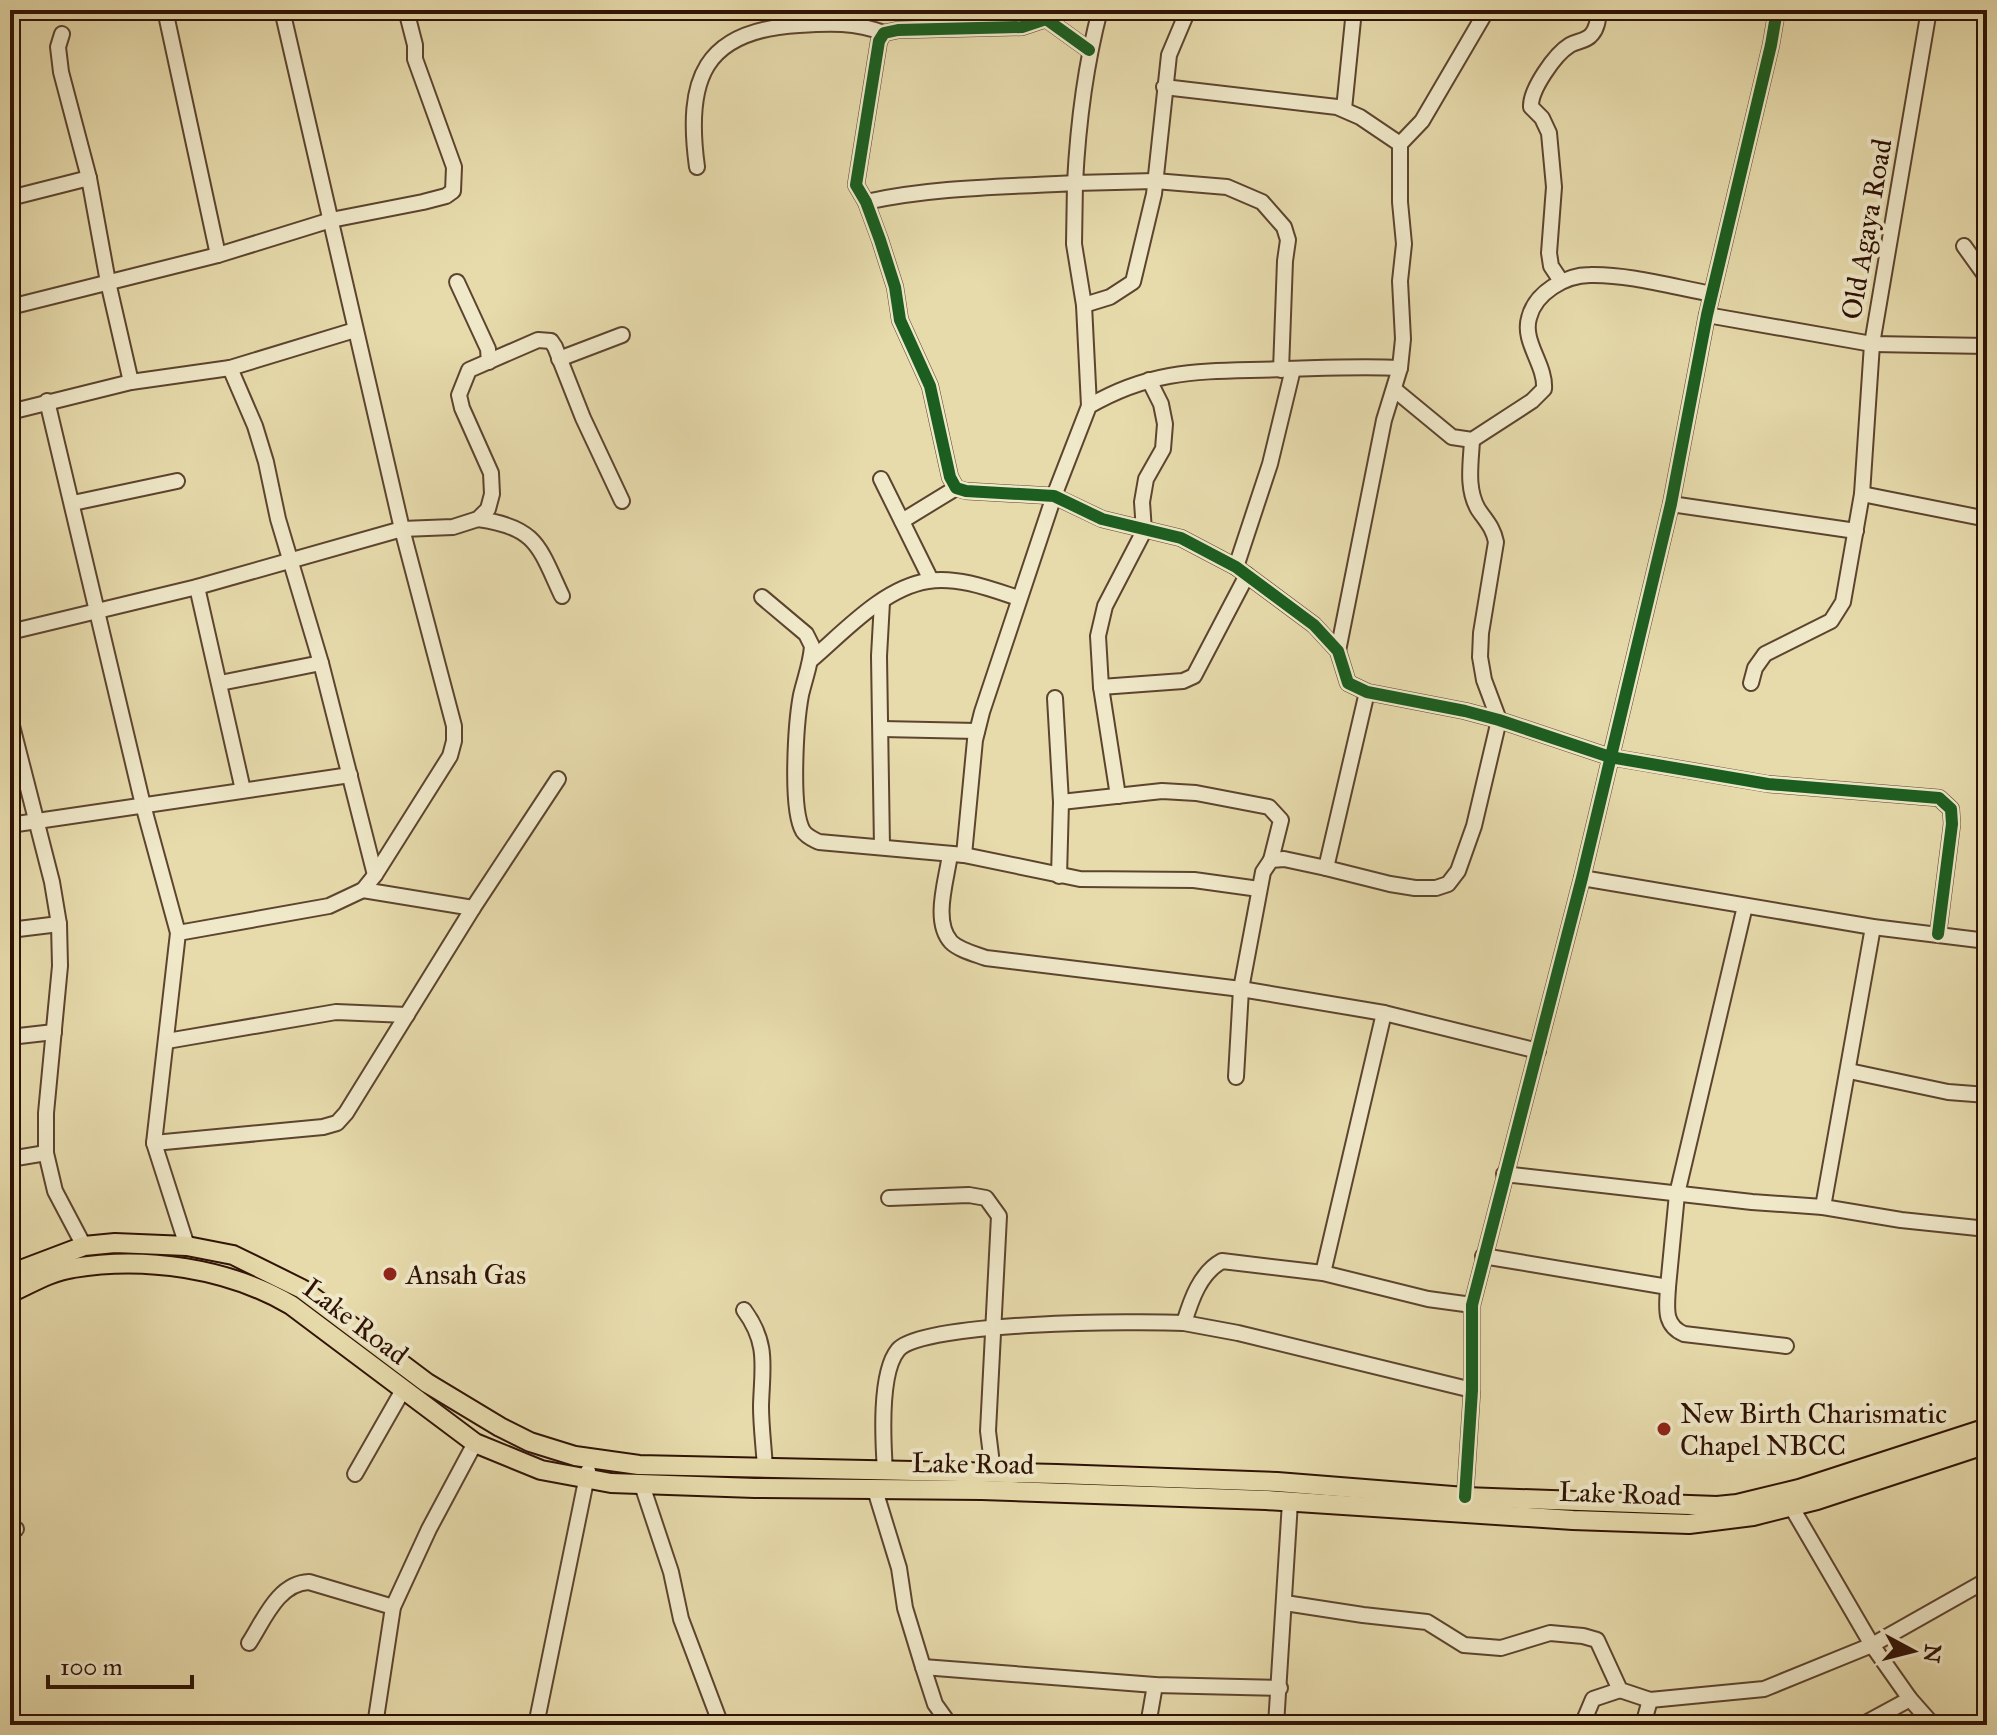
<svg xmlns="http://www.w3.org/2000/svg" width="1997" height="1735" font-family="'IM FELL Great Primer',serif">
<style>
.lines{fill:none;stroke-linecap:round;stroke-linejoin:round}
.minor-casing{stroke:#5d442f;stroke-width:18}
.major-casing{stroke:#2f1205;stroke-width:22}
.minor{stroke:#efe8c9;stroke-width:14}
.major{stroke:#e7dbac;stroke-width:18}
.cycleway-casing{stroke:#efe8c9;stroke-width:17}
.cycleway{stroke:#1b5e20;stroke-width:12}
.poi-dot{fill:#8f2418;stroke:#efe8c9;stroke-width:3}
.labels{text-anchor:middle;stroke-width:8;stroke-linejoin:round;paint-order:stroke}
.street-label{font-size:28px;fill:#2f1205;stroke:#efe8c9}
.poi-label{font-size:28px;fill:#2f1205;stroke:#efe8c9;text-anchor:start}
</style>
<rect width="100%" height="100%" fill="#e7dbac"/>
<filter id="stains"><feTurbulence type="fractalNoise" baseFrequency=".0025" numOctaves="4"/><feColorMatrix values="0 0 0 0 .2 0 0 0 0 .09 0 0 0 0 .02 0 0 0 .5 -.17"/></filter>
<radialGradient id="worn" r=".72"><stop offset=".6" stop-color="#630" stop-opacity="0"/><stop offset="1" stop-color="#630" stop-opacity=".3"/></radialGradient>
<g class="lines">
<!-- minor casing -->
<g class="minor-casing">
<g id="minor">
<path d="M165,10L218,255"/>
<path d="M1100,10C1085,67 1078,124 1075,183L1155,181L1227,187L1262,202L1284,227L1288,240L1285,261L1281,370"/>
<path d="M62,34L58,47L61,72L89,178L108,282L131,382"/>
<path d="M1089,50L1046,19L1022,27L898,30L884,33L879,41L856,185L866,202L880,240L895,287L900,320L930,386L950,477L956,488L966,491L1054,496L1102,519L1181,538L1236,567L1314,625L1338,651L1348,683L1367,692L1465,711L1499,720L1610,757L1768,784L1939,798L1951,809L1952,824L1938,934"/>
<path d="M1164,87L1337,107L1360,117L1400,144V202L1404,244L1400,281L1403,339L1400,368L1384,420L1338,651"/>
<path d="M1344,109L1354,10"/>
<path d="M1400,144L1422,121L1487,10"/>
<path d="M697,167C685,80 703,30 799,25C830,23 855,22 884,33"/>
<path d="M10,198L89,178"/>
<path d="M866,202C934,187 1005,187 1075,183L1074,244L1084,305L1089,406"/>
<path d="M1964,246L1987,278"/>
<path d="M1561,281L1551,266L1549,253L1554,187L1549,133L1542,118L1531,107C1530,90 1555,54 1570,45C1577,41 1587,41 1592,34C1598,27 1598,18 1599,10"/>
<path d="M457,282L488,349L489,362"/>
<path d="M1084,305L1110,297L1133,282L1154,194L1169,55L1188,10"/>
<path d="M10,307L218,255L331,220L423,202L446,196L453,191L454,167L415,59V45L406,10"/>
<path d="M1707,315L1872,344L1987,346"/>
<path d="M559,359L622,335"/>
<path d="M230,368L355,330"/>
<path d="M1395,390L1452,437L1472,440L1532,401L1544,389C1546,365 1522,342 1529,318C1535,293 1565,275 1590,275C1628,274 1674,287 1712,294"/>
<path d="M47,401L143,805L178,933"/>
<path d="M10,412L131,382L230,368L255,426L266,462L278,519L321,663L375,875"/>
<path d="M881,479L931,580"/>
<path d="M1862,494L1987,519"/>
<path d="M73,503L177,481"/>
<path d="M1671,504L1856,531"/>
<path d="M478,519C537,527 539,547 562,596"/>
<path d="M902,521L956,488"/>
<path d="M1236,567L1270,464L1293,369"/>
<path d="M197,587L243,790"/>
<path d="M762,597L806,634L812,646C811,663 805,678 801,695C796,722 790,809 803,831C807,837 813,839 819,842L964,855L1080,879L1194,880L1259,889"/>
<path d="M882,602L879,656L882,847"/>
<path d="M10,632L197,587L402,529L453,527L478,519L488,509L492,494L491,473L462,408L459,395L469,370L538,340L551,341L555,347L583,418L622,501"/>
<path d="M811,660C844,632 883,588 928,581C957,576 991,589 1018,598"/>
<path d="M220,683L321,663"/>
<path d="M1751,683L1755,668L1765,654L1831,621L1843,602L1862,494L1872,344L1929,10"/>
<path d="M1101,687L1183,681L1194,676L1247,575"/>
<path d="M1055,698L1061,802L1059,876"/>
<path d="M10,718L52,882L59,924L60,966L46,1113V1153L55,1191L84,1246"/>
<path d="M882,729L977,731"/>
<path d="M1118,796L1101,687L1098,636L1105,606L1144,531L1142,502L1146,479L1163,449L1165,424L1161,404L1149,380"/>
<path d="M1061,802L1162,791L1196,793L1269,807L1281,820L1271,860"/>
<path d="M10,825L350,775"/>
<path d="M950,854C947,879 932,921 951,942C959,950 975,954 986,958L1241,989L1384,1013L1538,1051"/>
<path d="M964,855L975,740L982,712L1054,496L1089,406C1158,366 1209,372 1284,369C1324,368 1361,366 1400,368"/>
<path d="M1326,868L1390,884L1415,888H1436L1448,884L1458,871L1474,826L1499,720L1484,680L1480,657L1481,633L1496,542C1493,527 1486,521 1478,509C1466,488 1471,463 1472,440"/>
<path d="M1582,878L1873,927L1987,941"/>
<path d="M363,890L473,908"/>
<path d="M10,930L59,924"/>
<path d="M10,1037L54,1032"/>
<path d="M167,1041L336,1012L407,1015"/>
<path d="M1849,1071L1948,1092L1987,1095"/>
<path d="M1236,1077L1241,989L1263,872L1271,860L1284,859L1326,868L1367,692"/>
<path d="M154,1143L323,1127L337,1123L346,1113L473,908L558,779"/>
<path d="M10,1159L46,1153"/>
<path d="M1504,1174L1752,1202L1823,1207L1901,1220L1987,1229"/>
<path d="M889,1198L969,1195L986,1198L999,1216L988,1431L993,1472"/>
<path d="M1823,1207L1873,927"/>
<path d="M187,1246L154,1143L178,933L329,906L363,890L375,875L450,756L454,741V726L402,529L282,10"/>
<path d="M1483,1256L1668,1287C1667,1307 1663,1325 1684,1334L1786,1346"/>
<path d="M1323,1273L1384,1013"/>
<path d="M1668,1287L1677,1194L1745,906"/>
<path d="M744,1310C769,1344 762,1367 761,1406C761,1427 764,1448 765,1469"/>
<path d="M1184,1323L1238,1333L1472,1390"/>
<path d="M885,1471C883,1441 879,1373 898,1350C921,1321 1142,1321 1184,1323C1191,1300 1200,1273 1222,1261L1323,1273L1428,1299L1472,1305"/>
<path d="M355,1474L403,1390"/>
<path d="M642,1485L671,1572L681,1619L721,1725"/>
<path d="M875,1490L899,1568L905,1608L923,1667L935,1704L950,1725"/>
<path d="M1465,1497L1472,1390V1305L1582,878L1671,504L1707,315L1771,45L1777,10"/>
<path d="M1788,1501L1872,1645L1910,1699L1933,1725"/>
<path d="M10,1529H16"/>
<path d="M1285,1603L1363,1615L1427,1622L1464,1645L1501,1648L1550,1633L1583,1636L1597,1640L1620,1690L1650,1700L1764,1689L1872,1645L1987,1580"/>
<path d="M249,1643C264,1620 278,1583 309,1582L393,1607"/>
<path d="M923,1667L1155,1685L1280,1688"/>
<path d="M375,1725L393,1607L429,1529L475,1443"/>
<path d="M536,1725L588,1471"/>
<path d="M1148,1725L1155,1685"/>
<path d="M1276,1725L1290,1502"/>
<path d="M1582,1725L1593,1699L1620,1690"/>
<path d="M1643,1725L1650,1700"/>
<path d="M1862,1725L1910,1699"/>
</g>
</g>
<!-- major casing -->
<g class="major-casing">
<g id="major">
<path d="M10,1274L84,1246L115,1243L187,1246L233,1255L302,1289L427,1383L500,1427L530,1442L575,1456L639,1465L1057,1474L1277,1482L1465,1497L1717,1506L1737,1504L1799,1489L1987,1428"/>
<path d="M10,1293C30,1284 51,1271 73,1268C145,1256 228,1268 291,1305L475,1443L541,1470L611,1483L755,1488L982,1490L1266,1500L1573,1520L1689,1524L1753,1516L1817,1500L1987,1444"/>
</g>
</g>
<!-- minor -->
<use href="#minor" class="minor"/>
<!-- major -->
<use href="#major" class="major"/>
<!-- cycleway casing -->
<g class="cycleway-casing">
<g id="cycleway">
<path d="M1089,50L1046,19L1022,27L898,30L884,33L879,41L856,185L866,202L880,240L895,287L900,320L930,386L950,477L956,488L966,491L1054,496L1102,519L1181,538L1236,567L1314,625L1338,651L1348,683L1367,692L1465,711L1499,720L1610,757L1768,784L1939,798L1951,809L1952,824L1938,934"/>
<path d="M1465,1497L1472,1390V1305L1582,878L1671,504L1707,315L1771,45L1777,10"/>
</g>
</g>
<!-- cycleway -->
<use href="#cycleway" class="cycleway"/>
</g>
<!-- markers -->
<g class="poi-dot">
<circle cx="390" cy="1274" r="8"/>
<circle cx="1664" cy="1429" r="8"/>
</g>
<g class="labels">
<!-- street labels -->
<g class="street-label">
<text transform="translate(1866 229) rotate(-80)" y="10">Old Agaya Road</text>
<text transform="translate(356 1321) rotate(37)" y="10">Lake Road</text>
<text transform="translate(973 1463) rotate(1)" y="10">Lake Road</text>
<text transform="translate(1620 1493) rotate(2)" y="10">Lake Road</text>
</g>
<!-- poi labels -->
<g class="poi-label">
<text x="406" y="1284">Ansah Gas</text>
<text x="1680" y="1423">New Birth Charismatic<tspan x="1680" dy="32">Chapel NBCC</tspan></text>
</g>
</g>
<!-- margin -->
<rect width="1997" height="1735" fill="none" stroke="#e7dbac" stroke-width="40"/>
<rect x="12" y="12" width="1973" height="1711" fill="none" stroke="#2f1205" stroke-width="4"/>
<rect x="20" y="20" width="1957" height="1695" fill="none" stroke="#2f1205" stroke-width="2"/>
<!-- north arrow -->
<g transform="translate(1913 1651) rotate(97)" stroke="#efe8c9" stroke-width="6" paint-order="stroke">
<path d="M0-6L14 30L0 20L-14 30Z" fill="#2f1205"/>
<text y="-12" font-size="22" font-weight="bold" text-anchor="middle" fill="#2f1205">N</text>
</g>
<!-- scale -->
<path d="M48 1675v12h144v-12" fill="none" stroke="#2f1205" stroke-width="4"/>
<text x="60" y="1675" font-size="24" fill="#2f1205" stroke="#efe8c9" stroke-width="6" paint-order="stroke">100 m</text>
<rect width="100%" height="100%" filter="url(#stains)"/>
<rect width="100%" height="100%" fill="url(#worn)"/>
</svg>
